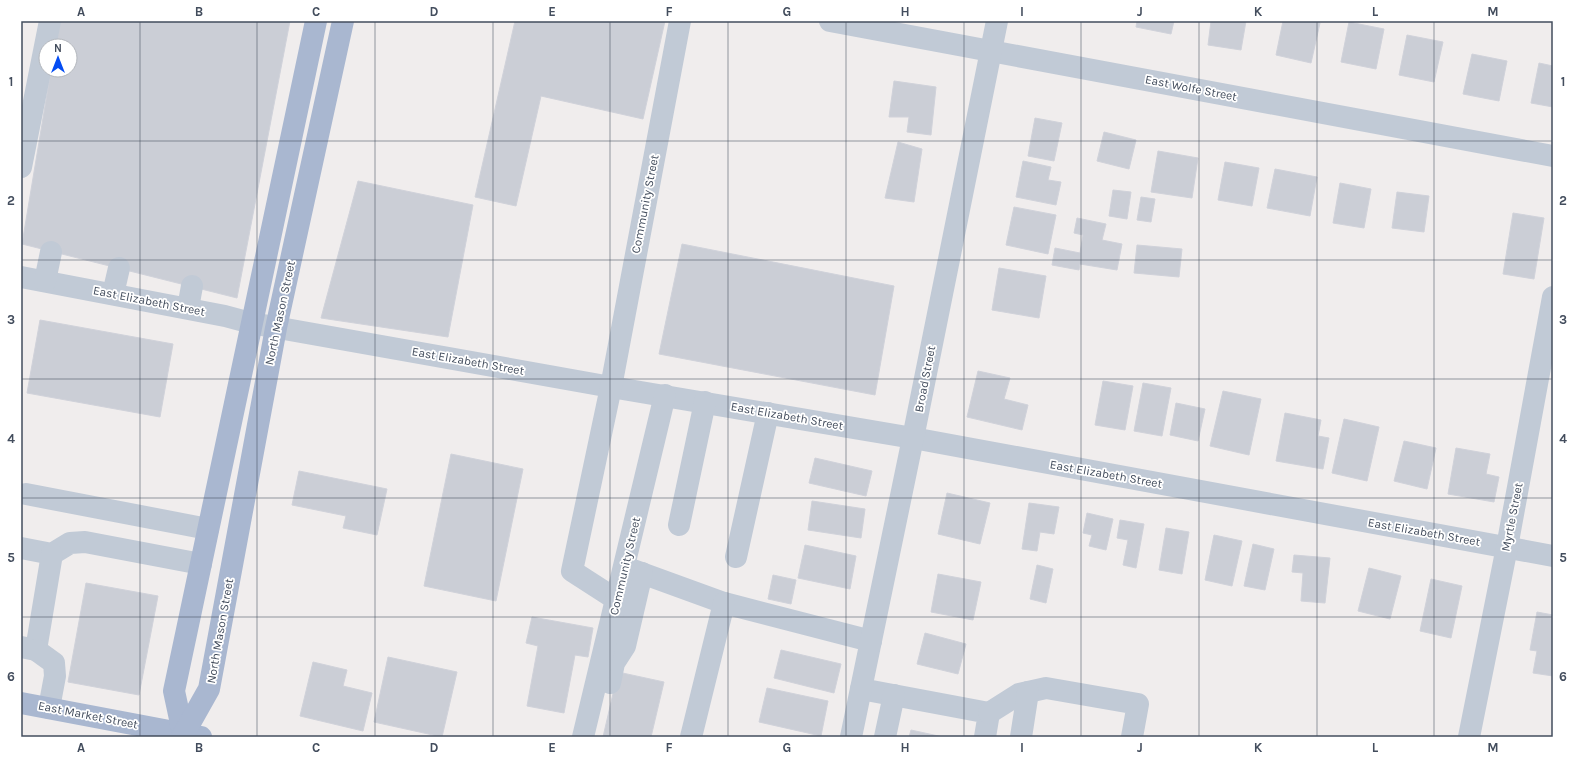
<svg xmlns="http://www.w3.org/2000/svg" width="1574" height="758" font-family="Karla,sans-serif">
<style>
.building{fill:#cbced6;stroke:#d0d2da}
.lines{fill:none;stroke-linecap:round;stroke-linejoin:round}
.minor{stroke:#c1cad6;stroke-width:22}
.major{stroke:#a9b7d0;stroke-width:22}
.grid{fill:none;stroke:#434d5d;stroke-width:1;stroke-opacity:0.55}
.labels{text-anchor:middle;stroke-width:3.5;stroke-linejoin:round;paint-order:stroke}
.street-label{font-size:12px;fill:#434d5d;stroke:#fff}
.neatline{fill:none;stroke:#434d5d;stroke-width:1.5}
.grid-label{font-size:13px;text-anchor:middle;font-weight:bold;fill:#434d5d}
</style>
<rect width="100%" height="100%" fill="#f0eded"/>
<!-- building -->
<g class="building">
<path d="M59,21H290L237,298L22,244L51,70H70V46H55Z"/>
<path d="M515,21H665L643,119L541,96L516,206L475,197Z"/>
<path d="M1137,21H1174L1171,34L1136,27Z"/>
<path d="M1211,21H1246L1241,50L1208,45Z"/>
<path d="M1283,21H1312L1320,23L1311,63L1276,55Z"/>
<path d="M1349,22L1384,29L1376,69L1341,62Z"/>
<path d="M1407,35L1443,42L1434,82L1399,75Z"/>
<path d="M1472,54L1507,61L1499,101L1463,94Z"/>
<path d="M1539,63L1553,66V107L1531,103Z"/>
<path d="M894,81L936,87L931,135L907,132L909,117H889Z"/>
<path d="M1035,118L1062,123L1054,161L1028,156Z"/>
<path d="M1104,132L1136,140L1129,169L1097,161Z"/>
<path d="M898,142L922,149L914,202L885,198Z"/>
<path d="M1158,151L1198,158L1192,198L1151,192Z"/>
<path d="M1023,161L1051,167L1048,180L1061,182L1056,205L1016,197Z"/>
<path d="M1225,162L1259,168L1252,206L1218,200Z"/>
<path d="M1275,169L1317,177L1310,216L1267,208Z"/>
<path d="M358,181L473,205L448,337L321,318Z"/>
<path d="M1340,183L1371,189L1364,228L1333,223Z"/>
<path d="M1113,190L1131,192L1127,219L1109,216Z"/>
<path d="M1397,192L1429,196L1424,232L1392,228Z"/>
<path d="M1141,197L1155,199L1151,222L1137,220Z"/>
<path d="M1014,207L1056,215L1048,254L1006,245Z"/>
<path d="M1513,213L1544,218L1534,279L1503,274Z"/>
<path d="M1077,218L1106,224L1102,240L1122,244L1117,270L1080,264L1079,270L1052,265L1055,248L1080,253L1083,235L1074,233Z"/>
<path d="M682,244L894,286L875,395L659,354Z"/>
<path d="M1137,245L1182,249L1179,277L1134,273Z"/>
<path d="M999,268L1046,276L1039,318L992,310Z"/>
<path d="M40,320L173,344L160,417L27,393Z"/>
<path d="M978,371L1010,378L1004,399L1028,405L1022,430L967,417Z"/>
<path d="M1103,381L1133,386L1125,430L1095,425Z"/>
<path d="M1143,383L1171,388L1162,436L1134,431Z"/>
<path d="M1223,391L1261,399L1249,455L1210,446Z"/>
<path d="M1176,403L1205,409L1198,441L1170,435Z"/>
<path d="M1285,413L1321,420L1318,436L1329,438L1323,469L1276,461Z"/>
<path d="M1344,419L1379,427L1367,481L1332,473Z"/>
<path d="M1404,441L1436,448L1427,489L1394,481Z"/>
<path d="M1456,448L1490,454L1486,474L1499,477L1494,502L1448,494Z"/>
<path d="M451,454L523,469L496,601L424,586Z"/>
<path d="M815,458L872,471L866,496L809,483Z"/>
<path d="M299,471L387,489L377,535L343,528L346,516L292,505Z"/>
<path d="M947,493L990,503L980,544L938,534Z"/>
<path d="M812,501L865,509L861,538L808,530Z"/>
<path d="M1029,503L1059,507L1054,534L1040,532L1037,551L1022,549Z"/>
<path d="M1087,513L1113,519L1106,550L1089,546L1092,535L1083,533Z"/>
<path d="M1120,520L1144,524L1136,568L1123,565L1128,540L1117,538Z"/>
<path d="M1166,528L1189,532L1182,574L1159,570Z"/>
<path d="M1214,535L1242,541L1232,586L1205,580Z"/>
<path d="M1253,544L1274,549L1265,590L1244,586Z"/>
<path d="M805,545L856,556L850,589L798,578Z"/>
<path d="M1294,555L1330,558L1325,603L1301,601L1303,573L1292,572Z"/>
<path d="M1037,565L1053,569L1046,603L1030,599Z"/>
<path d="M1369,568L1401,576L1390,619L1358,611Z"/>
<path d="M938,574L981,582L973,620L931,612Z"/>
<path d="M773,575L796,580L791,604L768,599Z"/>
<path d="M1431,579L1462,586L1451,638L1420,631Z"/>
<path d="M86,583L158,596L139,695L68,682Z"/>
<path d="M1537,612L1553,615V676L1533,673L1537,651L1530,650Z"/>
<path d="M532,617L593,628L588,657L575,655L564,713L527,706L538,646L526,643Z"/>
<path d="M925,633L966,644L958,674L917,664Z"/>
<path d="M781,650L841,664L834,693L774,678Z"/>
<path d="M388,657L457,672L442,737L374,722Z"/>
<path d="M313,662L347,670L343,686L372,693L363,731L300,716Z"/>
<path d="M618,672L664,682L651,737H603Z"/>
<path d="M767,688L828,701L821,736L759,722Z"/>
<path d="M911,730L943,737H909Z"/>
</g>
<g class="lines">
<!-- minor -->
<g class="minor">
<path d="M830,21L1553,156"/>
<path d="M21,167L50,21"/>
<path d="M21,277L225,316L251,323L611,387L913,438L1553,556"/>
<path d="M45,281L51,252"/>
<path d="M113,294L119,268"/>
<path d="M188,308L192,286"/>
<path d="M26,494L208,529"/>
<path d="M679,525L705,402"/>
<path d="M21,548L52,554L70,543L85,542L201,564"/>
<path d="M736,557L768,413"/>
<path d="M625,567L724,603L871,641"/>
<path d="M617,600L572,571L611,387L680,21"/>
<path d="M21,647L36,650L52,554"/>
<path d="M36,650L54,663L55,676L49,708"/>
<path d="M610,683L614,663L625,646L642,573"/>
<path d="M861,689L989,713L985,737"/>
<path d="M989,713L1019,694L1046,688L1138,704L1132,737"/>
<path d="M583,737L665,395"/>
<path d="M691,737L724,603"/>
<path d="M851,737L913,438L997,21"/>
<path d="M885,737L894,695"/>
<path d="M1021,737L1028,692"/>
<path d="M1469,737L1507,547L1553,297"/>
</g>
<!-- major -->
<g class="major">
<path d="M21,703L201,737"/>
<path d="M183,733L174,691L316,21"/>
<path d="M182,737L209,689L276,328L343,21"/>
</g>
</g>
<!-- grid -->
<path class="grid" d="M140,21V737M257,21V737M375,21V737M493,21V737M610,21V737M728,21V737M846,21V737M964,21V737M1081,21V737M1199,21V737M1317,21V737M1434,21V737M21,141H1553M21,260H1553M21,379H1553M21,498H1553M21,617H1553"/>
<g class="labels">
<!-- street labels -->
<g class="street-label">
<text transform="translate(1191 88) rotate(11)" y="4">East Wolfe Street</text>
<text transform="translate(645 204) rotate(-79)" y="4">Community Street</text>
<text transform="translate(149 301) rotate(11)" y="4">East Elizabeth Street</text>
<text transform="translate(280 313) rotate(-78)" y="4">North Mason Street</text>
<text transform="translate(468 361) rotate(10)" y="4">East Elizabeth Street</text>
<text transform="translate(925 379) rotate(-79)" y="4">Broad Street</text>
<text transform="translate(787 416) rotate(10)" y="4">East Elizabeth Street</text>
<text transform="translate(1106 474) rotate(10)" y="4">East Elizabeth Street</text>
<text transform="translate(1512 517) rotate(-79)" y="4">Myrtle Street</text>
<text transform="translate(1424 532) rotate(10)" y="4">East Elizabeth Street</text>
<text transform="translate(625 566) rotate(-77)" y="4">Community Street</text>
<text transform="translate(220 631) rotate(-80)" y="4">North Mason Street</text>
<text transform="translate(88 715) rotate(11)" y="4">East Market Street</text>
</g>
</g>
<!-- border -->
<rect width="1574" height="758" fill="none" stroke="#ffffff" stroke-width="44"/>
<!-- north arrow -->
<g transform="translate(58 58)"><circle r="19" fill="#ffffff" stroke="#b4b8be"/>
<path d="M0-3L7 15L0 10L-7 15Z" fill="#044cf3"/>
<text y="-6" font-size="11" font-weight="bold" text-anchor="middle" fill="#434d5d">N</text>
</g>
<rect x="22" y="22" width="1530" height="714" class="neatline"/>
<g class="grid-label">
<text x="81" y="16">A</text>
<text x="199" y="16">B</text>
<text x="316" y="16">C</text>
<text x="434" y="16">D</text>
<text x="552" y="16">E</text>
<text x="669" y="16">F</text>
<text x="787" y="16">G</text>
<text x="905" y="16">H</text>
<text x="1022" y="16">I</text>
<text x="1140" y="16">J</text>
<text x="1258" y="16">K</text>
<text x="1375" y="16">L</text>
<text x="1493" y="16">M</text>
<text x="11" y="86">1</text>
<text x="1563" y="86">1</text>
<text x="11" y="205">2</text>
<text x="1563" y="205">2</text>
<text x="11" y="324">3</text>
<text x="1563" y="324">3</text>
<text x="11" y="443">4</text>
<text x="1563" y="443">4</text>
<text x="11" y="562">5</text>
<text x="1563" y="562">5</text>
<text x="11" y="681">6</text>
<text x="1563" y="681">6</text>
<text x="81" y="752">A</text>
<text x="199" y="752">B</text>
<text x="316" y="752">C</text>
<text x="434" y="752">D</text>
<text x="552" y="752">E</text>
<text x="669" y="752">F</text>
<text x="787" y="752">G</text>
<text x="905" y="752">H</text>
<text x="1022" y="752">I</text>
<text x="1140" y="752">J</text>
<text x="1258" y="752">K</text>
<text x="1375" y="752">L</text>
<text x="1493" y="752">M</text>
</g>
</svg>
